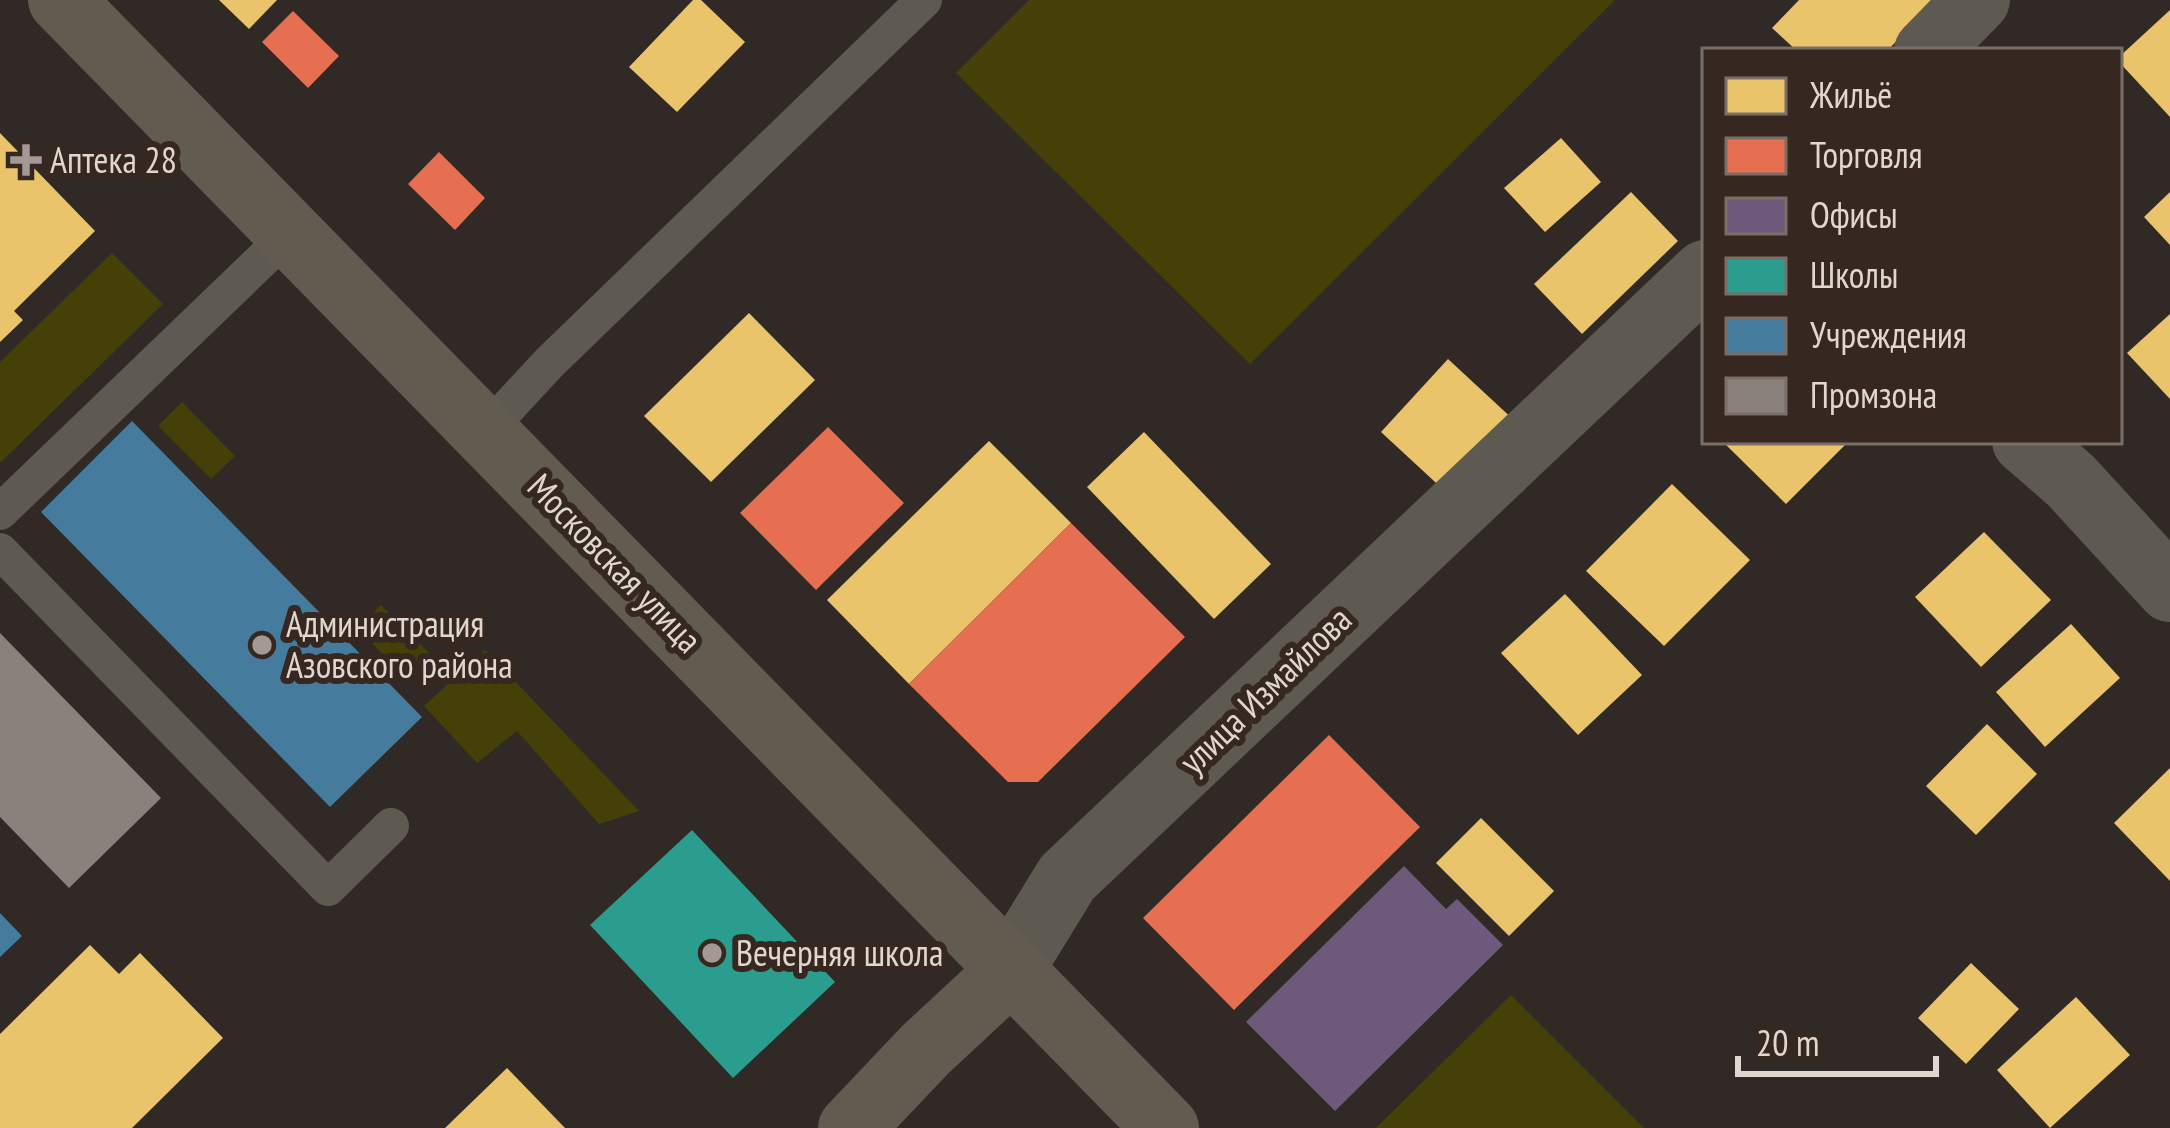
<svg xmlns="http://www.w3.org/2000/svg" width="2170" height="1128" font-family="'PT Sans Narrow',sans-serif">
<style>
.green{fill:#454008}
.homes{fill:#e9c46a}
.shops{fill:#e76f51}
.offices{fill:#6d597a}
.schools{fill:#2a9d8f}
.public{fill:#457b9d}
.industry{fill:#8a817c}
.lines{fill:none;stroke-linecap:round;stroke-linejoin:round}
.lane{stroke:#5f5a51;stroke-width:36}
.street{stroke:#5f5a51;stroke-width:66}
.secondary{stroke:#625b50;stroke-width:66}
.poi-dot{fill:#a39a95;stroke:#362820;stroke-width:4.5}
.labels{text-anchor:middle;stroke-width:12;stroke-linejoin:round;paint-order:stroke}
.poi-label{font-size:36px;fill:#e0d7d1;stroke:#362820;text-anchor:start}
.street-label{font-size:36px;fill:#e0d7d1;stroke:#362820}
</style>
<rect width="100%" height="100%" fill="#312925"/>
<!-- green -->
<g class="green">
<path d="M1029,0H1615L1250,364L956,73Z"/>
<path d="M112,253L163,304L0,463V362Z"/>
<path d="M182,402L235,456L211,479L158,426Z"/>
<path d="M381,605L434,658L410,682L357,628Z"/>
<path d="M485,650L639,811L599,824L517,731L477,763L424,706Z"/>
<path d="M1511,995L1644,1128H1376Z"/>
</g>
<!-- homes -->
<g class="homes">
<path d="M219,0H277L249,29Z"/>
<path d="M693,0H701L745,42L677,112L629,67Z"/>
<path d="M1799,0H1936L1887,51H1797L1772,28Z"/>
<path d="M2170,10V117L2119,62V57Z"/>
<path d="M0,133L95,231L14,311L23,320L0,342Z"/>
<path d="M1561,138L1601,182L1545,232L1504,188Z"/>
<path d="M1631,192L1678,241L1582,334L1534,284Z"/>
<path d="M2170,192V245L2144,217Z"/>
<path d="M749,313L815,380L711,482L644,416Z"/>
<path d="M2170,314V399L2127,353Z"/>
<path d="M1448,359L1516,422L1448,494L1381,432Z"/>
<path d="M1144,432L1271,564L1214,619L1087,487Z"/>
<path d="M989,441L1071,523L909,684L827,600Z"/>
<path d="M1722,441H1849L1786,504Z"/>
<path d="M1672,484L1750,560L1664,646L1586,571Z"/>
<path d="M1984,532L2051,600L1981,667L1915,597Z"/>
<path d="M1565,594L1642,675L1578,735L1501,653Z"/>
<path d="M2071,624L2120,678L2045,747L1996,692Z"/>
<path d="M1987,724L2037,774L1976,835L1926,786Z"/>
<path d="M2170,768V881L2114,823Z"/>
<path d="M1481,818L1554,891L1509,936L1436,863Z"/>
<path d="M90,945L119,974L140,953L223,1038L132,1128H0V1034Z"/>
<path d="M1971,963L2019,1009L1966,1064L1918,1018Z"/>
<path d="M2076,997L2130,1055L2050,1128L1997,1070Z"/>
<path d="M507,1068L565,1128H445Z"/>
</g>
<!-- shops -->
<g class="shops">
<path d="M293,11L339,56L308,88L262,42Z"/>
<path d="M439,152L485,198L455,230L408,184Z"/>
<path d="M828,427L904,503L816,590L740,513Z"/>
<path d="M1071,523L1185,637L1038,782H1008L909,684Z"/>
<path d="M1329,735L1420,827L1234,1010L1143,918Z"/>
</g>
<!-- offices -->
<path class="offices" d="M1404,866L1446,909L1457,899L1503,945L1335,1111L1246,1022Z"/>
<!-- schools -->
<path class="schools" d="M692,830L835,982L733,1078L590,925Z"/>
<!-- public -->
<g class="public">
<path d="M132,421L422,717L330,807L41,512Z"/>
<path d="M0,913L22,936L0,957Z"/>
</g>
<!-- industry -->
<path class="industry" d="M0,633L161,798L69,888L0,817Z"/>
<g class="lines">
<!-- lane -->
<g class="lane">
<path d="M486,431L549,363L924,0"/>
<path d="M0,512L291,232"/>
<path d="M0,551L328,888L391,826"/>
</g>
<!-- street -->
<g class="street">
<path d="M1927,51L1977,0"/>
<path d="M2025,441L2071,481L2170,589"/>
<path d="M1010,971L1067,878L1705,273"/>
</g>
<!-- secondary -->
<g class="secondary">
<path d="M61,0L1166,1128"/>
<path d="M851,1128L926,1049L1010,971"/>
</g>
</g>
<!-- markers -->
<g class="poi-dot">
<path d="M20 142h12v12h12v12h-12v12h-12v-12h-12v-12h12z"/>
<circle cx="262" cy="645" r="12"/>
<circle cx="712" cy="953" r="12"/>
</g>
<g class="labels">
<!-- poi labels -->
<g class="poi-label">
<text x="50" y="173">Аптека 28</text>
<text x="286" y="637">Администрация<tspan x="286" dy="41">Азовского района</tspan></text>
<text x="736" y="966">Вечерняя школа</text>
</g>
<!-- street labels -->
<g class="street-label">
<text transform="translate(615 563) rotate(46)" y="13">Московская улица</text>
<text transform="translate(1265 690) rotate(-44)" y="13">улица Измайлова</text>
</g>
</g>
<!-- legend -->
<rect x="1702" y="48" width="420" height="396" fill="#362820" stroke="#7a6e67" stroke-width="3"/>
<rect x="1726" y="78" width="60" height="36" fill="#e9c46a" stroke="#7a6e67" stroke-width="3"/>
<text x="1810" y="108" font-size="36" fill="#e0d7d1">Жильё</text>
<rect x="1726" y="138" width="60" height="36" fill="#e76f51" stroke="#7a6e67" stroke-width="3"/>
<text x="1810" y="168" font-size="36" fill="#e0d7d1">Торговля</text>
<rect x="1726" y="198" width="60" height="36" fill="#6d597a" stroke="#7a6e67" stroke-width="3"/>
<text x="1810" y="228" font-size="36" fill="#e0d7d1">Офисы</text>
<rect x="1726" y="258" width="60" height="36" fill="#2a9d8f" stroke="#7a6e67" stroke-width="3"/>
<text x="1810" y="288" font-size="36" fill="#e0d7d1">Школы</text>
<rect x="1726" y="318" width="60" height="36" fill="#457b9d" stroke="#7a6e67" stroke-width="3"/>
<text x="1810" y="348" font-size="36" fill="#e0d7d1">Учреждения</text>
<rect x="1726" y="378" width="60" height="36" fill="#8a817c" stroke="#7a6e67" stroke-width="3"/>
<text x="1810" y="408" font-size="36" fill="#e0d7d1">Промзона</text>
<!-- scale -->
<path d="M1738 1056v18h198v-18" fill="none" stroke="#e0d7d1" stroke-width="6"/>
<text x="1756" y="1056" font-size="36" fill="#e0d7d1" stroke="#362820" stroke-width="9" paint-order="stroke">20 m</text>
</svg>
